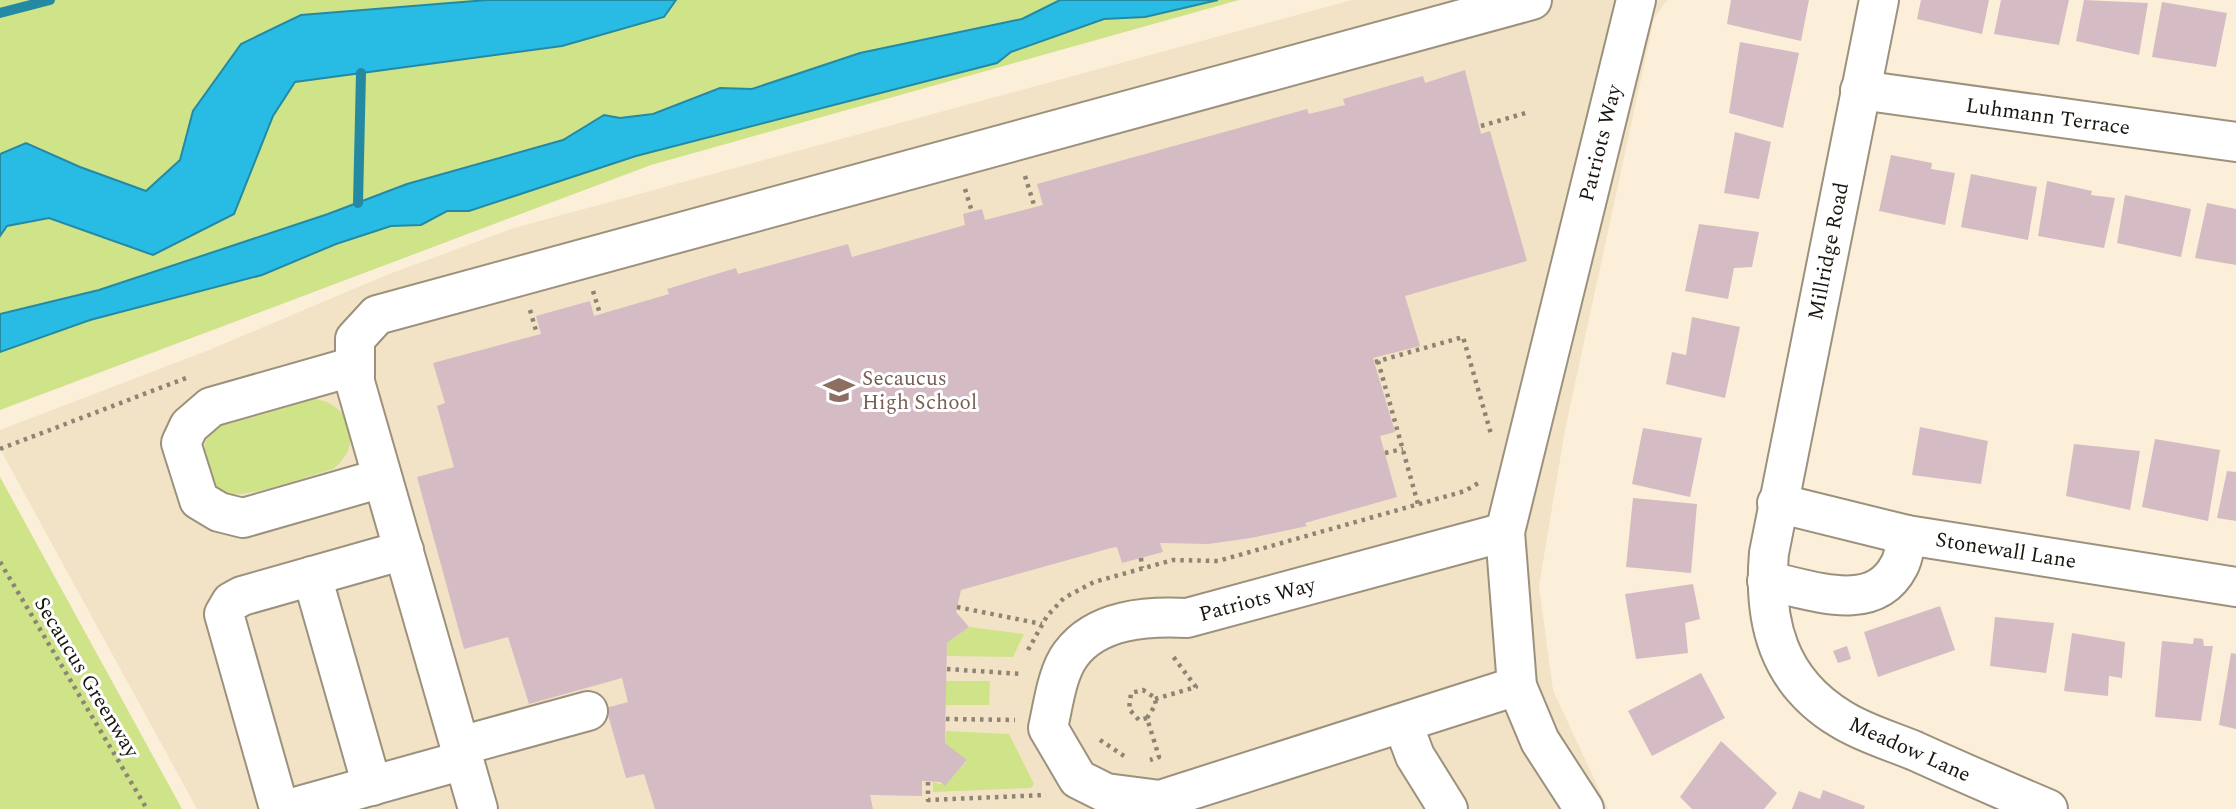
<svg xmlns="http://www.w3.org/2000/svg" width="2236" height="809" font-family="Spectral,serif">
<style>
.built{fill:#f3e3c6}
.green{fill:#cfe389}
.water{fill:#28bce4;stroke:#248aa4;stroke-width:2}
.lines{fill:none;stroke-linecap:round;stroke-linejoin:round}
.stream{stroke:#248aa4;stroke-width:10}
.building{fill:#d5bbc3}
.minor-casing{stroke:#9c917d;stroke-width:42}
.path{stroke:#8d8475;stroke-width:4.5;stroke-dasharray:3.5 5;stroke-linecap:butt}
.minor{stroke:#fff;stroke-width:38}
.labels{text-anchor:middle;stroke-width:6;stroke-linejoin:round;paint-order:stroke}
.street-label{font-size:21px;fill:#1a150e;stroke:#fff}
.education-label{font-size:21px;fill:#785e54;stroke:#fff;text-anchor:start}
</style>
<rect width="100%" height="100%" fill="#fbefd9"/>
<!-- built -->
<path class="built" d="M1352,0H1667L1654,19L1565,430L1539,586L1553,690L1608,809H197L0,449V430L209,350L389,274L514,228Z"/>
<!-- green -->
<g class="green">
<path d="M0,0H1239L651,165L0,410Z"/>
<path d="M315,399C352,404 364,446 333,469C310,475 242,502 222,492C213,487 209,474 206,465C202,448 204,438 217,427Z"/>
<path d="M0,477L182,809H0Z"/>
<path d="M969,627L1024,634L1013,657L947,656V643Z"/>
<path d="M946,681H990L989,705H946Z"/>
<path d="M946,731L1009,734L1034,784L1031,788L933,792V782L945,785L967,761L945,743Z"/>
</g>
<!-- water -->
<g class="water">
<path d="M487,0H676L664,17L562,46L295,82L273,116L234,214L153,255L49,218L7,226L0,236V154L26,143L80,167L146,191L180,160L193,111L241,44L301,15Z"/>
<path d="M1060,0H1218L1145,17L1104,19L1011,52L997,63L636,156L469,211H447L421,225L391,226L336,244L262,275L90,320L0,352V314L99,290L328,214L407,184L563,140L604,115L620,118L653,114L720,88L752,89L860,53L1022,19Z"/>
</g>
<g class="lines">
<!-- stream -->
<g class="stream">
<path d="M0,13L50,0"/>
<path d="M358,203L361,73"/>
</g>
</g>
<!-- building -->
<g class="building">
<path d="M1731,0H1809L1801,41L1727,24Z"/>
<path d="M1921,0H1989L1982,34L1917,19Z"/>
<path d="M2001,0H2069L2059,45L1994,34Z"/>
<path d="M2084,0L2148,3L2139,55L2076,41Z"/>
<path d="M2162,2L2227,13L2216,67L2152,57Z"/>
<path d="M1740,42L1799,53L1783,128L1729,113Z"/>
<path d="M1465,70L1481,134L1490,131L1527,261L1405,296L1420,346L1373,358L1395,432L1380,436L1397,497L1305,523L1307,526L1251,538L1208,544L1160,543L1163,552L1122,563L1117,547L1111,548L961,590L956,612L969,627L947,643L945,743L967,760L945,786L940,782L922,781V796L870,795L873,809H655L644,774L626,778L606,708L628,702L622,678L529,704L508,637L464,649L417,477L454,467L437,406L445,403L433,363L541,334L536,316L590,301L594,316L669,294L667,289L736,268L738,274L848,244L852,257L965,225L963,214L982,209L985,220L1043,205L1037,184L1307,109L1309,114L1345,105L1343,99L1423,76L1425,83Z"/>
<path d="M1735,132L1771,142L1759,199L1724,193Z"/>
<path d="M1891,155L1932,163L1931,169L1955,173L1945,225L1879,211Z"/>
<path d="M1971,174L2037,187L2028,240L1961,227Z"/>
<path d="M2047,181L2092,191L2091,195L2115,198L2104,248L2038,236Z"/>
<path d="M2125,195L2191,209L2181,257L2117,243Z"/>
<path d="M2207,203L2236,209V265L2195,258Z"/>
<path d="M1699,224L1759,232L1752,267L1734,268L1728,299L1685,291Z"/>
<path d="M1692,317L1740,327L1725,398L1666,384L1672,352L1686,355Z"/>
<path d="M1920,427L1988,441L1981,484L1912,475Z"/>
<path d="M1643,428L1702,438L1690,497L1632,484Z"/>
<path d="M2155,439L2220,450L2208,521L2142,507Z"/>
<path d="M2074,444L2140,451L2130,510L2066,496Z"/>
<path d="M2227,471L2236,472V521L2217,518Z"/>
<path d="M1633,498L1697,504L1691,573L1626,567Z"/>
<path d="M1693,584L1700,619L1685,623L1688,653L1636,659L1625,594Z"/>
<path d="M1940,606L1955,650L1878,677L1864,632Z"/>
<path d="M1995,617L2054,623L2046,673L1990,666Z"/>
<path d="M2072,633L2125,642L2122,678L2109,676L2108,696L2064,691Z"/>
<path d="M2194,638L2203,639L2204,646H2213L2201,721L2155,717L2162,641L2193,644Z"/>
<path d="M1847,646L1851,659L1838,663L1833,651Z"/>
<path d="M2231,653L2236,654V729L2219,725Z"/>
<path d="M1701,673L1725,718L1652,756L1628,711Z"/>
<path d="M1721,741L1777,793L1764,809H1692L1680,797Z"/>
<path d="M1823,790L1865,806L1864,809H1792L1799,791L1820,799Z"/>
</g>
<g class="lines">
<!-- minor casing -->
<g class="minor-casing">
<g id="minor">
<path d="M1879,0L1769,553C1763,622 1778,681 1841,719C1863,733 1891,741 1915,751C1959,771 2003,790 2048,809"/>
<path d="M1860,90L2236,142"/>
<path d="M355,366L211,407L189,426L181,443L199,500L219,512L243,518L382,478"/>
<path d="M1777,503L1907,535L2236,587"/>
<path d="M1505,532L1187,618C1147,616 1097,619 1071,654C1057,672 1053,706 1048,728L1078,779L1106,793L1160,800L1517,686"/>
<path d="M404,550L242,596L231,602L224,614L277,801L288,809L464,760"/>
<path d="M312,576L372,786"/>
<path d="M1767,581C1810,589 1873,616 1899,566C1904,558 1905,544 1907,535"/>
<path d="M1403,724L1415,756L1448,809"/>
<path d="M460,746L588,711"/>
<path d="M478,809L355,382V339L377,315L1532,0"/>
<path d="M1584,809L1540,741L1517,686L1505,532L1636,0"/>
</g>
</g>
<!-- path -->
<g class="path">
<path d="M1481,126L1529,112"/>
<path d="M1025,176L1034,205"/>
<path d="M965,189L972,212"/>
<path d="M593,291L600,314"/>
<path d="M530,310L537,334"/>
<path d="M1378,361L1418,504"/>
<path d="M1375,362L1463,337L1491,434"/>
<path d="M0,449L186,378"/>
<path d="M1385,453L1403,449"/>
<path d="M1141,558L1142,568"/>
<path d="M0,562L147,809"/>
<path d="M957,607L1042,624"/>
<path d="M1028,650L1047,616L1064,598L1094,582L1173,560L1218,561L1465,491L1480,482"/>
<path d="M947,669L1021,674"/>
<path d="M1155,699L1196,687L1172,655"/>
<path d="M1147,718L1156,704L1154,697L1143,690L1131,693L1129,709L1139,720L1147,718L1159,757L1150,760"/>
<path d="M946,719L1015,720"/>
<path d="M1100,740L1124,756"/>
<path d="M928,782V800L1046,795"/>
</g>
<!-- minor -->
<use href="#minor" class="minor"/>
</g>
<!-- icons -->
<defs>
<g id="school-bare" transform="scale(2.415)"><path d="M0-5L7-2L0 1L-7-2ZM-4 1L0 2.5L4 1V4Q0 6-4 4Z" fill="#8d6e63" stroke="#fff" stroke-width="2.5" paint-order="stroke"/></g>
</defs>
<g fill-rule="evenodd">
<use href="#school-bare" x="839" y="390"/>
</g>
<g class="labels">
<!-- street labels -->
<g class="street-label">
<text transform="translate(2048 116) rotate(8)" y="7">Luhmann Terrace</text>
<text transform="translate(1600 143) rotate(-76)" y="7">Patriots Way</text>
<text transform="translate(1828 251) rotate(-79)" y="7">Millridge Road</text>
<text transform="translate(2006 550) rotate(9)" y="7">Stonewall Lane</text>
<text transform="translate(1257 599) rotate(-15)" y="7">Patriots Way</text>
<text transform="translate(87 677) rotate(59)" y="7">Secaucus Greenway</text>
<text transform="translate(1910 749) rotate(24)" y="7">Meadow Lane</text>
</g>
<!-- education labels -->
<g class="education-label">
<text x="862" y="385">Secaucus<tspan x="862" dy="24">High School</tspan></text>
</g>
</g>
</svg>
